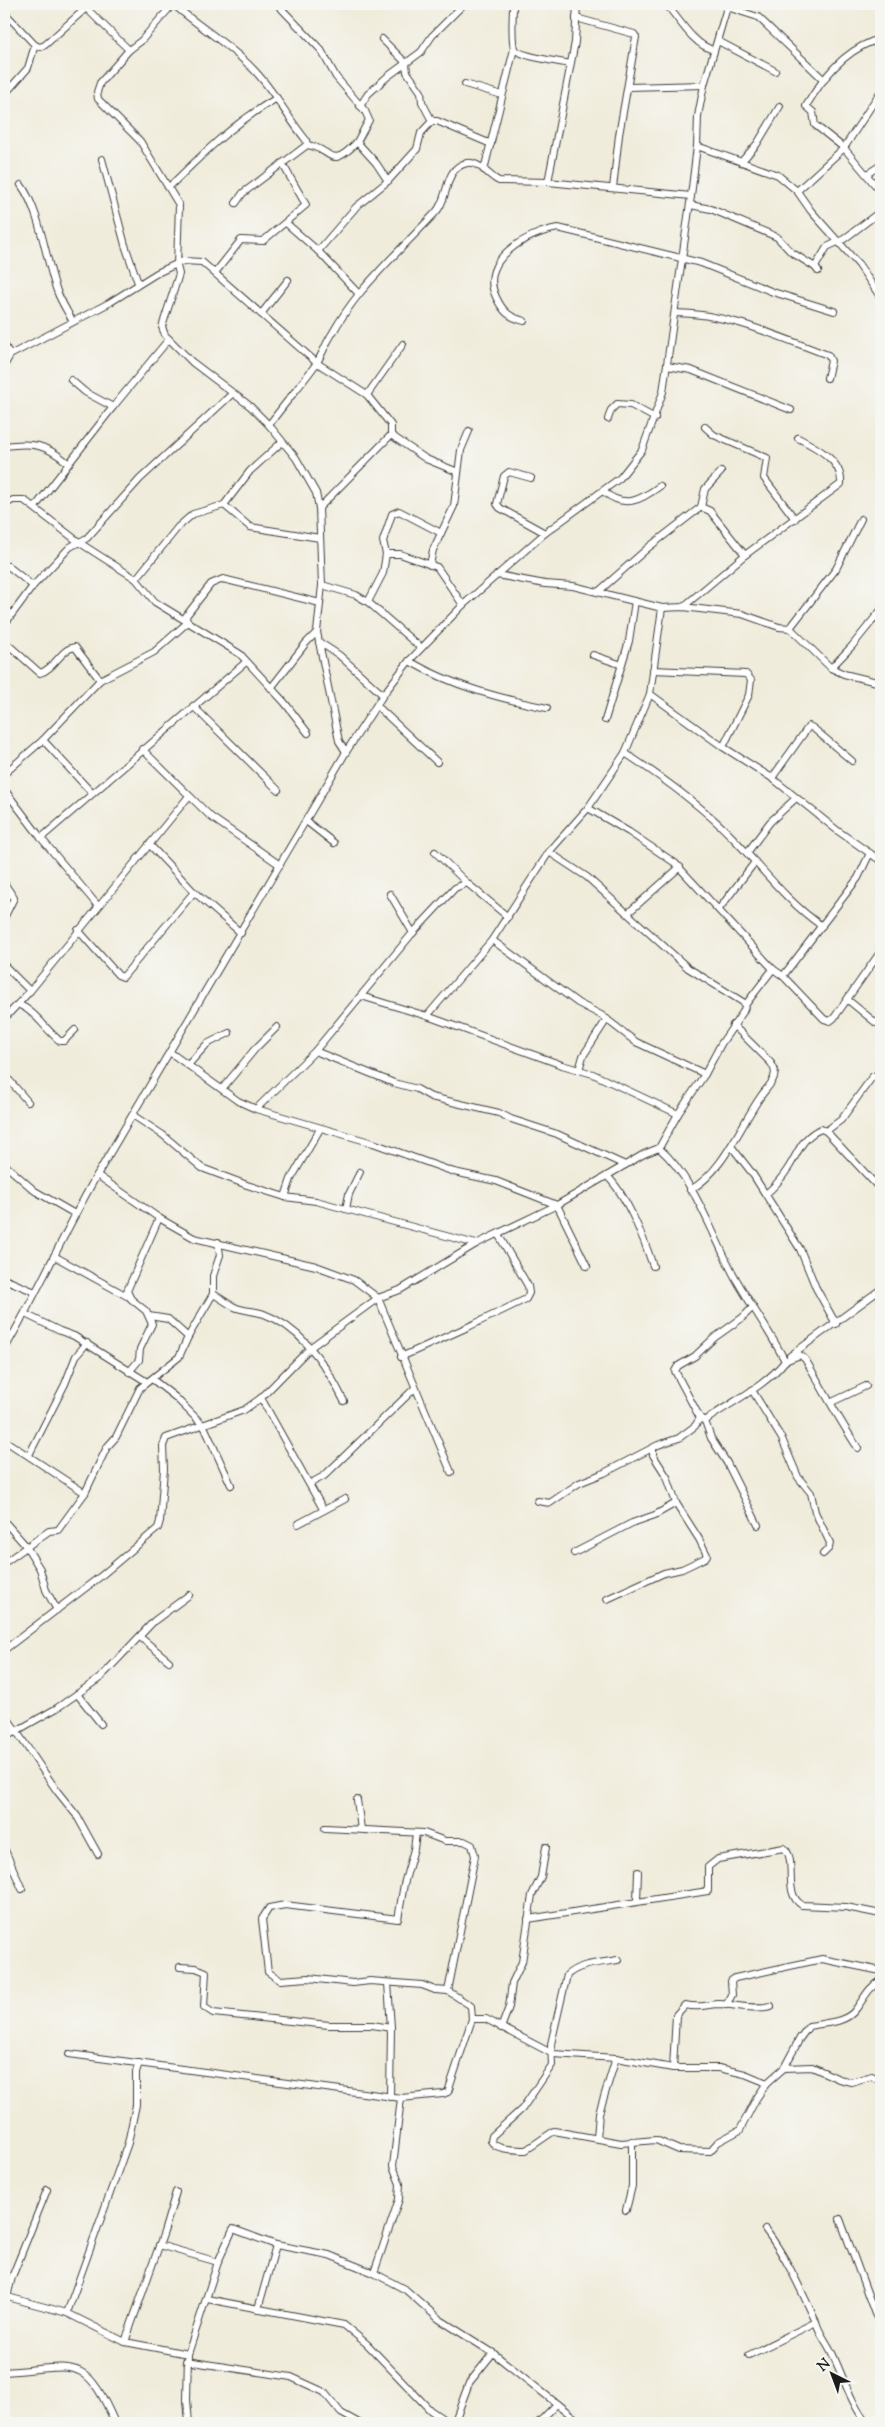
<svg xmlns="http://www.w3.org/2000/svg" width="885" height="2427" font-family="'Sorts Mill Goudy',serif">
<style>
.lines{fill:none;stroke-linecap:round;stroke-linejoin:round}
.minor-casing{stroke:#3c3b39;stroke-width:8}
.minor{stroke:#fff;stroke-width:6}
</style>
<rect width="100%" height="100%" fill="#f6f6f2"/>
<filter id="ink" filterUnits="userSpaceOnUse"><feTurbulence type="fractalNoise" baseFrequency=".02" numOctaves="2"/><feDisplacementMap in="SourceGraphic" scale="10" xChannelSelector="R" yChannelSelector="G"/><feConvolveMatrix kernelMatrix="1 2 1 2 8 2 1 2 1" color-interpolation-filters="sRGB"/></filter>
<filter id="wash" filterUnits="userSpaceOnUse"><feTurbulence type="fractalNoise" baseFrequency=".0096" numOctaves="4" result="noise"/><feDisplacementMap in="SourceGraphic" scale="20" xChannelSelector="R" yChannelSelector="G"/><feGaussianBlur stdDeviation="1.12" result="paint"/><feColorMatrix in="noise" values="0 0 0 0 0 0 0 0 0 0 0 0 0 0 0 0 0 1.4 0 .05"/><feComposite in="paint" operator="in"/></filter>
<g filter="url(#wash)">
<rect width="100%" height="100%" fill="#f0ecdb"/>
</g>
<g filter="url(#ink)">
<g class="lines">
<!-- minor casing -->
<g class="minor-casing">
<g id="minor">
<path d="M82,4L129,50"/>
<path d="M173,4L141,41L129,50L100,83L97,92L98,99L140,141L179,205L177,266L179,274L162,327L165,335L192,362L250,406L269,425L296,458L316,493L319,508L322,585L317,632L339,741L346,752"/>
<path d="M173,4C199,27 229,44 253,69C274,90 287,117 306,140L307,145L243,193L236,203"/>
<path d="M277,4L321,50L336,77L365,111L369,120L357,142L376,163L388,181"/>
<path d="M666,4C679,19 694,46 714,50"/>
<path d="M727,7L758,17L824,80"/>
<path d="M4,12L35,45L40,47L45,45L86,8"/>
<path d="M576,18L634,34L636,37L619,135L613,188"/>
<path d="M382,39L406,63L407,72L421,92L422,102L432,121"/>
<path d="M718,41L775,71"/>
<path d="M514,49C522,57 556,61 570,64"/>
<path d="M881,49L873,41C842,53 823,78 806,106L813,112L815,125L844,148L881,192"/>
<path d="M465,84L502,95"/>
<path d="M628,87L704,85"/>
<path d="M4,95L28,68L35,45"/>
<path d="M360,106L368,94L387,77L421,52L432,36L464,4"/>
<path d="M307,145C332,148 329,172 357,142"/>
<path d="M697,146L778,175L797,191L811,211L859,265L881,298"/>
<path d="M102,159L125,245L138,283"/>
<path d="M741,162L757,144L780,106"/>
<path d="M484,170L514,49C511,33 513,19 513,4"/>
<path d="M867,174L881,165"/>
<path d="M548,182L575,42L577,4"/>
<path d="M21,185C40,210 46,261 57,291C61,302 68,312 73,322"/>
<path d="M169,187C206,151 232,124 277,98"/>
<path d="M797,191L844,148L881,91"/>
<path d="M690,205L711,209L777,237L791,252L815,267L818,271"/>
<path d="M286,223L318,251L359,294"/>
<path d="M318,251L356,207L388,181L417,149L421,133L432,121H437L491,144"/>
<path d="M815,267L827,247L844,239L881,211"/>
<path d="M215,273L241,240L263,241L306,205L282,163"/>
<path d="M675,313C728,313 779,337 828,355L831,361L827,378"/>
<path d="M261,314L288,280"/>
<path d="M524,321C509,317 503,312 496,297C478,259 528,233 558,228L701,263L773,292L834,311"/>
<path d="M4,344L10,355"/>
<path d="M4,366L10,355L109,303L157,273L183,261L202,262L317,363L367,395L391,425V435L319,508"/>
<path d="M667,366L691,370L791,410"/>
<path d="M71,380L85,392L113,407"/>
<path d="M367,395L403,344"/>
<path d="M608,419L611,410L617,404L631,405L655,418"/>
<path d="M269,425C284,404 301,385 316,364C322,355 326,343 332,334C340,320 350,305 360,293C384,264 411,239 436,212C450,197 443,168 467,163C480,161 489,177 499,181L548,182L691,196"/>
<path d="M705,427L714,435L767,458L764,478L795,519"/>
<path d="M391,435L426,459L458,472"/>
<path d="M4,446C32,442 46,444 68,463"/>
<path d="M531,478L509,472L504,476L497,504L500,508L545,533"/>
<path d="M604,492C625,509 641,500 660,486"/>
<path d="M4,505L13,500H24L80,543L136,579L155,602L240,654L285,703L308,733"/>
<path d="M224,505L250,527L320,538"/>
<path d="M35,507L113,407L169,339"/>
<path d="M701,507L710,511L745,555"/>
<path d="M386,554H400L437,567L463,605"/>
<path d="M430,565L433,550L454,506L461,450L469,431"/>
<path d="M8,566L33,586"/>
<path d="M497,575L545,584L573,586L662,608L683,607L742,614L779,627L790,628L831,668L844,674L881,683"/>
<path d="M136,579L178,527L193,514L224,505L250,471L282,442"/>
<path d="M322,585L356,595L368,602L421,648"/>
<path d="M598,592L649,547L701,507L705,489L721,472"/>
<path d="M368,602L383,573L386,554L383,541L392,514L399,511L441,533"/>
<path d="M683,607L745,555L841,484C843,461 816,447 798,438"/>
<path d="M187,623L186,616L211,584L223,579L320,603"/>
<path d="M4,625L33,586L70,547L87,538L140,479L233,393"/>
<path d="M790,628L836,569L861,519"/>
<path d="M4,641L40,673C55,669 60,649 75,647L100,680"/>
<path d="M319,642L339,655L383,695"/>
<path d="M593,655L622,665"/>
<path d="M409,661C453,686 498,698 547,708"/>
<path d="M831,668L852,646L881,610"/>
<path d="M653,670L746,674L751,680L749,695L723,747"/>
<path d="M271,688L306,643L317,632"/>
<path d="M650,694L723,747L772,778L838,831L881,861"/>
<path d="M193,706L278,790"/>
<path d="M377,706L437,762"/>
<path d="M605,720L629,641L635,601"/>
<path d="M43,740L92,793"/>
<path d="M142,749L211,817L280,865"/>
<path d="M625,753C663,778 701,805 733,838C762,868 787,902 822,926"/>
<path d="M4,774L43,740L100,680L154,652L187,623"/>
<path d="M772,778L809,726L813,728L852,761"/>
<path d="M4,789L41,838L98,906"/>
<path d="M588,808L629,832L675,863L773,969L783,976L824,1019L830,1021L834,1018L881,951"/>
<path d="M306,821L334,843"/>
<path d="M41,838L246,662"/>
<path d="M149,844L194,892L241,933"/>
<path d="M435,852L467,883"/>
<path d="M549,852L587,877L688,968L746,1004"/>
<path d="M747,853L770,822L796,798"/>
<path d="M4,883L14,898L4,918"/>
<path d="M390,894L413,933"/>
<path d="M719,909L755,862"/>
<path d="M628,913L680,867"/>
<path d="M78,930L118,975L123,977L194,892"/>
<path d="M492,940L578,1003L601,1015L636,1042L705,1074"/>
<path d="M4,965L30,991"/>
<path d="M783,976L858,878L870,853"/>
<path d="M361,996L427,1016L562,1065L593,1074L678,1114"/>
<path d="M848,1000L876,1023"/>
<path d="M18,1004C36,1012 45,1029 60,1041H64L75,1030"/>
<path d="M427,1016L492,940L549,852L588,808L625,753L650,694L662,608"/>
<path d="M4,1019L30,991L189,796"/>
<path d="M315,1051L394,1083L417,1089L431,1097L499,1113L511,1119L557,1134L625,1165"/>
<path d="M171,1053L238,1101L256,1109L373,1143L454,1172L496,1181L557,1205L587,1266"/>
<path d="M188,1065L207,1044L229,1033"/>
<path d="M579,1070L583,1056L607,1019"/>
<path d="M4,1074L28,1102"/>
<path d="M222,1089L255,1049L277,1027"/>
<path d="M256,1109L315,1051L411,935L455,888L467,883L508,917"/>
<path d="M134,1116L163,1135L202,1168L247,1185L285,1197L316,1201L476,1244"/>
<path d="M826,1131L841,1120L873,1076"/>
<path d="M731,1146L752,1173L800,1249L816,1288L836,1324"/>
<path d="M659,1148C695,1179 713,1238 736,1279C752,1307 770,1332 785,1361C765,1387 732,1401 705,1421L711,1438L727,1463L758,1525"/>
<path d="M4,1164L35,1191L75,1214"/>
<path d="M97,1175L159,1218L194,1238L316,1266L354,1280L378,1298L451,1472"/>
<path d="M607,1176C626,1194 645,1241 653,1266"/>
<path d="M690,1190C723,1172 740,1126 761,1096C765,1090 772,1084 774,1077C776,1071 774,1068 771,1063L733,1025"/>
<path d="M766,1194C774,1187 781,1179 787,1170C798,1154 801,1137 821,1129L826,1131L881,1190"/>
<path d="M285,1197L291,1179L320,1129"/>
<path d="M346,1209L349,1194L360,1172"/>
<path d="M54,1256L127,1296"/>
<path d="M4,1279L35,1292"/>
<path d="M213,1294C221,1298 229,1305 237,1308C246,1311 255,1311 264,1314C302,1328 327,1366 344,1401"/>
<path d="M25,1314L60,1331L74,1336L147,1382"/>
<path d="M149,1316L168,1319L188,1337"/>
<path d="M4,1350C38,1293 64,1232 97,1175L346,752L383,695L409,661L463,605L545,533L620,478L642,450L663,392L691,196L697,146L698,116L704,85L728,4"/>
<path d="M790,1356L881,1289"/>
<path d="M401,1357L470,1326L526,1299L529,1293L528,1286L498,1234"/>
<path d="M785,1361L800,1355L805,1359C823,1389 839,1420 858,1448"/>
<path d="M129,1372L139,1360L140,1349L152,1324L146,1311L131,1299L127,1291L159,1218"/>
<path d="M152,1379L175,1397L204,1426L231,1485"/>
<path d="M752,1390L782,1439L798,1477L811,1493L815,1512L830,1543L829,1548L823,1554"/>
<path d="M261,1398L323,1509"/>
<path d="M832,1402L866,1386"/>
<path d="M700,1418L675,1371L678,1366L695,1356L714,1338L742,1318L753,1307"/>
<path d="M4,1440L85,1493"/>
<path d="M29,1455L65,1384L76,1356L87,1343"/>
<path d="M311,1483L324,1476L415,1388"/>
<path d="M538,1501L550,1503L579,1483L604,1473L658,1445L679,1438L695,1426L700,1418L705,1421"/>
<path d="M4,1521L26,1546L40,1569L46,1590L57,1610"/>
<path d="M298,1524L345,1499"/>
<path d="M574,1553L632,1523L655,1515L676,1503"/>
<path d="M4,1563L49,1531L58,1530L85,1493L107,1447L116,1437L140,1388L179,1357L188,1337L213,1294V1276L220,1255L218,1242"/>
<path d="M607,1599L664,1573L682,1569L705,1558L707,1555L699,1539L676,1503L667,1477L653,1455V1449"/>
<path d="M140,1637L169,1661"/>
<path d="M4,1650L101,1576L158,1528L160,1521L164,1469L163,1446L166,1438L244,1410L261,1398L311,1347L378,1298L400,1290L476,1244L557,1205L644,1154L659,1148L678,1114L705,1074L721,1044L743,1012L746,1004L773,969"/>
<path d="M77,1694L101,1724"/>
<path d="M4,1713L57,1791L77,1816L98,1854"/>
<path d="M4,1738L57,1708L100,1678L154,1621L189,1595"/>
<path d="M357,1800L361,1829"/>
<path d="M325,1828L424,1833L445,1841H464L472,1845L475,1856L448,1991"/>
<path d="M4,1848L22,1889"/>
<path d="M637,1901L638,1872"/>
<path d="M528,1919L708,1891V1867L718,1859L784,1848C798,1860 782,1894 802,1905L846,1907L881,1914"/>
<path d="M618,1960C601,1963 580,1963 567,1975L551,2044L552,2065L522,2109L492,2136L491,2141C497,2151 515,2149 526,2150L554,2131L621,2143L656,2140L679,2150L710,2151L718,2142L740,2130L756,2099L767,2083L784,2068L800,2038L809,2026C824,2023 847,2023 856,2009C865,1997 868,1988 881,1980"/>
<path d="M180,1967L196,1968L206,1972L204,2007L213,2013L329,2025H372L391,2028"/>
<path d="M388,1983L391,2028L390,2097"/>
<path d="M726,2005L732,1995L731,1981L735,1978L822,1959L881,1971"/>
<path d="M472,2019H486L553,2054L616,2058L673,2068H719L745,2074L767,2083"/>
<path d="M501,2028L509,2007L512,1983L522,1962L532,1895L541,1877L546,1847"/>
<path d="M69,2054L401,2098L443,2094L448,2092L472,2019L471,2006L448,1991L435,1990L422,1985L370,1981L353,1983L308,1978L280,1980L268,1972L262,1919L269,1908L285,1905L398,1919L404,1884L414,1849L416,1833"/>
<path d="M673,2068L676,2015L685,2005C702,2009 706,2004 720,2004C737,2005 754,2010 771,2006"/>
<path d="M784,2068L812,2067L839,2079L851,2082L872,2076L881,2082"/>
<path d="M597,2138L599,2113L616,2058"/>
<path d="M626,2210L632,2186V2141"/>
<path d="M840,2219L875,2314L881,2325"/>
<path d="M765,2229C787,2258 801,2290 816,2322"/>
<path d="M159,2245L218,2262"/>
<path d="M374,2273L399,2199L400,2184L393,2166L401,2098"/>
<path d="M4,2296L67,2313L125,2342L188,2354"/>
<path d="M7,2297L12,2277L47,2190"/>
<path d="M207,2299L344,2325L367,2344L430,2410L449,2423"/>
<path d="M258,2309L276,2245"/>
<path d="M67,2313L128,2143L136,2105V2072L139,2063"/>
<path d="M125,2342L164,2232L176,2192"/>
<path d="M749,2355L816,2322C820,2335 827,2342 832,2353C842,2374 853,2408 867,2423"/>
<path d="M186,2361L291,2377L324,2392L341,2413L359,2423"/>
<path d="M4,2372C73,2368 84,2351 115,2423"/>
<path d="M189,2423L187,2400L188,2354L218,2262L233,2229L276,2245L329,2255L374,2273L406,2290L439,2319L493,2353L581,2423"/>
<path d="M451,2423L456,2418L469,2383L493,2353"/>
<path d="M538,2423L557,2404"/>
</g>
</g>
<!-- minor -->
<use href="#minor" class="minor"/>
</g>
</g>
<!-- margin -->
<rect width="885" height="2427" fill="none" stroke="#f6f6f2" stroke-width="20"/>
<!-- north arrow -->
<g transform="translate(832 2374) rotate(318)" stroke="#f6f6f2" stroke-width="4" paint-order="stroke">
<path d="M0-4L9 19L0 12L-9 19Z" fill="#1c1c1c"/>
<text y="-8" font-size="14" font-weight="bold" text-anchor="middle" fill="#1c1c1c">N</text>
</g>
</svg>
